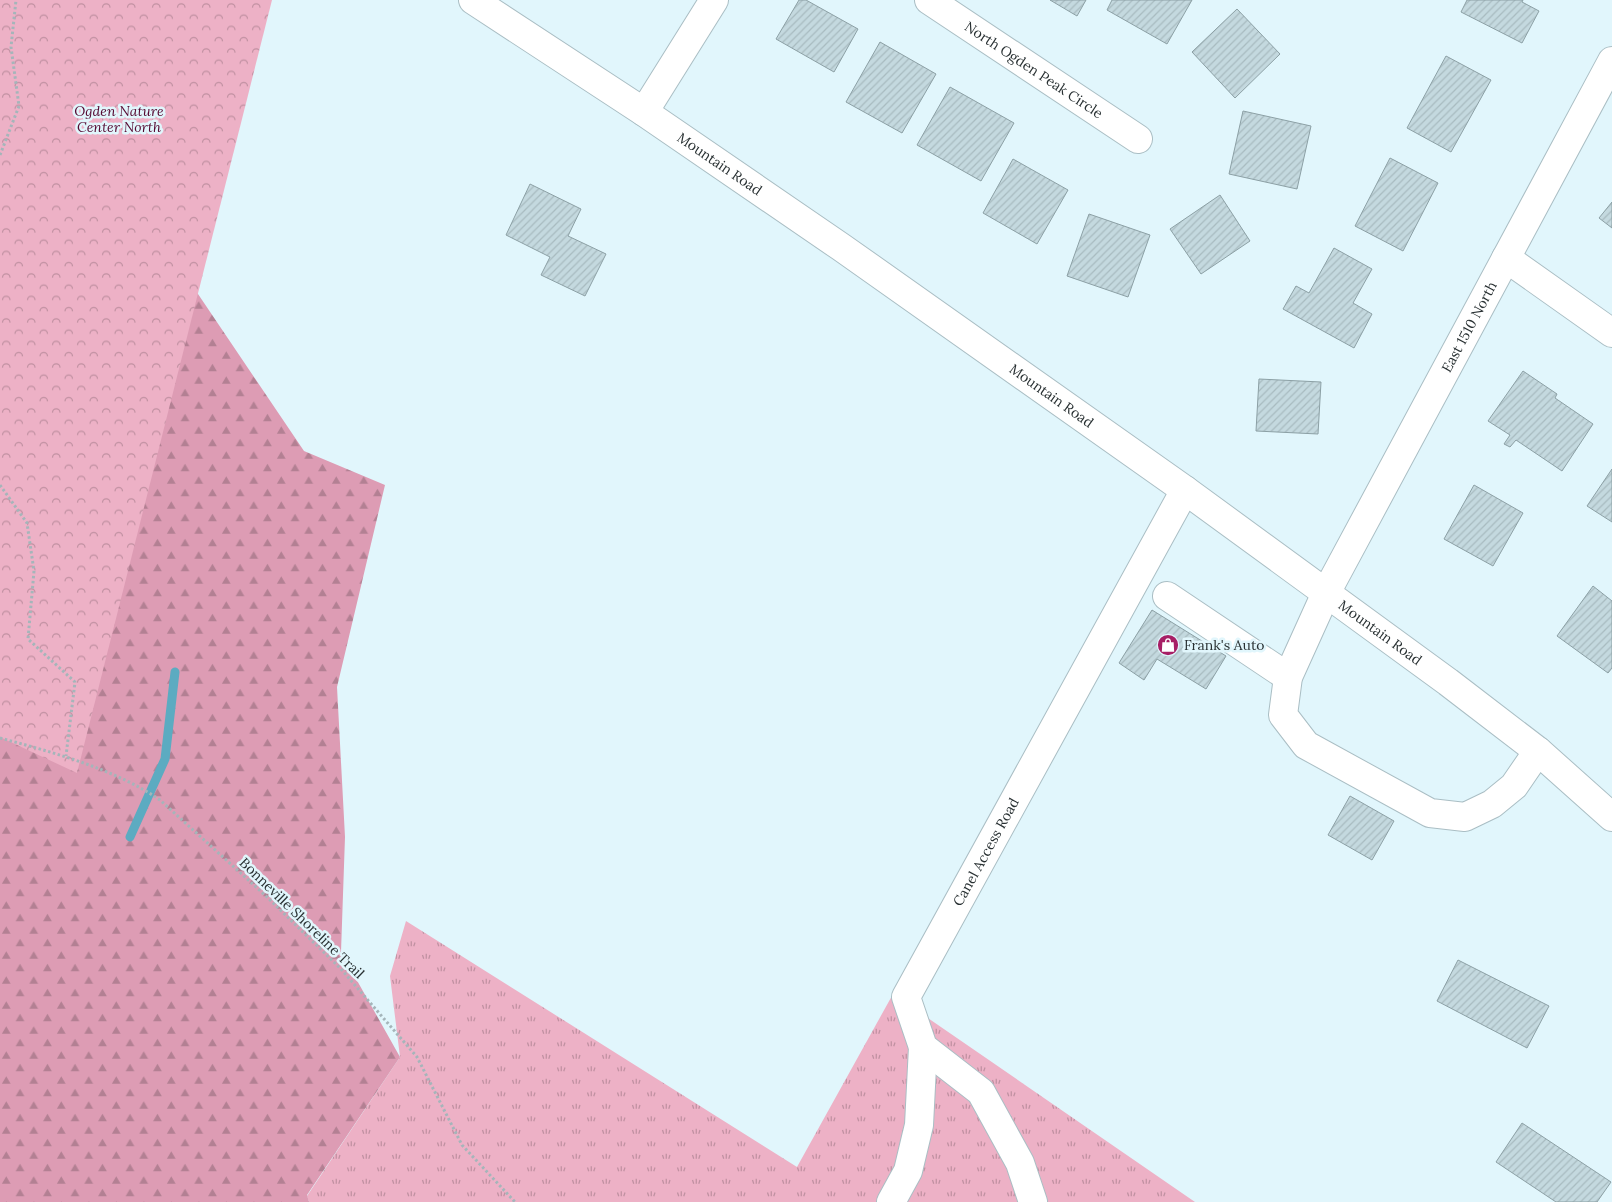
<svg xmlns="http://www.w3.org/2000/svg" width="1612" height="1202" font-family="Lora,serif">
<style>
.grass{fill:url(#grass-tufts)}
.forest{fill:url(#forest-firs)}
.park{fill:url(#park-crowns)}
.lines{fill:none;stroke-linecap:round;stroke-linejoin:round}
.stream{stroke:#5cabc1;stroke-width:9}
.building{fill:url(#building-hatch);stroke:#8ca0a5}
.minor-casing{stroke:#aabec4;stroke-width:30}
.path{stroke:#a5b5ba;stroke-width:3;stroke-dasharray:2.5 2.5;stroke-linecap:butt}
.minor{stroke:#fff;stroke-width:28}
.labels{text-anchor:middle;stroke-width:5;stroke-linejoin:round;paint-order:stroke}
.street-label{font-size:14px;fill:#283032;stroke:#e1f6fc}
.park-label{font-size:14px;font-style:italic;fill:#550730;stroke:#e1f6fc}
.poi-label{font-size:14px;fill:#283032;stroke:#e1f6fc;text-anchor:start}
</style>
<defs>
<pattern id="grass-tufts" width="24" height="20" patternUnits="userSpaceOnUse" patternTransform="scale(1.25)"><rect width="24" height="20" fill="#edb1c6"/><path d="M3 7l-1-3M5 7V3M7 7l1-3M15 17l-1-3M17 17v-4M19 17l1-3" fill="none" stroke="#c090a1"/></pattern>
<pattern id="forest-firs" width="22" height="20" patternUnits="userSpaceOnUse" patternTransform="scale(1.25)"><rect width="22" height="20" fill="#dd9cb4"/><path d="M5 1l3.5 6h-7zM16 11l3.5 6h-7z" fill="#b38093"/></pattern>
<pattern id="park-crowns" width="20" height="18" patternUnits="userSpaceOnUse" patternTransform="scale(1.25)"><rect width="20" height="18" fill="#edb1c6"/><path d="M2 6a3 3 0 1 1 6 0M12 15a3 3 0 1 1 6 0" fill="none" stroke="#c090a1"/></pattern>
<pattern id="building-hatch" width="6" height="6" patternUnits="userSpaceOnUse" patternTransform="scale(1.25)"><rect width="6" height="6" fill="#c4d9df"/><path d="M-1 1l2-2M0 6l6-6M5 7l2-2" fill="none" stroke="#a8bbc0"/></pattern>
</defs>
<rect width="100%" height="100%" fill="#e1f6fc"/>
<!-- grass -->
<path class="grass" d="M406,921L797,1167L893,994L1195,1202H309L307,1196L400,1057L390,976Z"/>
<!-- forest -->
<path class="forest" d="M0,43L146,63L198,294L304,451L385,485L337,687L345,837L341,952L400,1057L307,1195L309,1202H0Z"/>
<!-- park -->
<path class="park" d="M0,0H272L77,773L0,737Z"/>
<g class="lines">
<!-- stream -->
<path class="stream" d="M130,837L165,759L175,672"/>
</g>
<!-- building -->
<g class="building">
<path d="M799,0H806L858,29L834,72L776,39Z"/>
<path d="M1050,0H1086L1077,16Z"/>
<path d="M1112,0H1192L1167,44L1107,10Z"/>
<path d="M1467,0H1523L1522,2L1539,11L1522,43L1461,12Z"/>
<path d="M1237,9L1280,54L1235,98L1192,52Z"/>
<path d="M880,42L936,74L902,133L846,102Z"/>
<path d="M1446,56L1491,80L1451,152L1407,128Z"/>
<path d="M950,87L1014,123L981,181L917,145Z"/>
<path d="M1243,111L1311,126L1297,189L1229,174Z"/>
<path d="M1390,158L1438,183L1403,251L1355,226Z"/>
<path d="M1013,159L1068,190L1037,244L983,213Z"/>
<path d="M530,184L581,209L568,236L606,254L585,296L541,275L550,257L506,235Z"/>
<path d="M1220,195L1250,241L1201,274L1170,229Z"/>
<path d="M1612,202V228L1599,218Z"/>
<path d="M1089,214L1150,235L1128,297L1067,276Z"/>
<path d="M1334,248L1372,269L1353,303L1372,314L1354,348L1283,309L1296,286L1309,293Z"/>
<path d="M1523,371L1557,394L1555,398L1593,424L1562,471L1516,440L1510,447L1504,444L1510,435L1488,421Z"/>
<path d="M1259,379L1321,382L1318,434L1256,431Z"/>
<path d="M1612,469V522L1587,506Z"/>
<path d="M1474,485L1523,513L1493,566L1444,539Z"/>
<path d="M1593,586L1612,601V668L1608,673L1557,636Z"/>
<path d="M1152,610L1226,656L1206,689L1157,659L1144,680L1119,663Z"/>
<path d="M1350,796L1394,821L1372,860L1328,835Z"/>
<path d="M1458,960L1549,1006L1527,1048L1437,1001Z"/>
<path d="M1522,1123L1611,1182L1597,1202H1556L1496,1162Z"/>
</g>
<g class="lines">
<!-- minor casing -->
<g class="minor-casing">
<g id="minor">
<path id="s1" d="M473,0L644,112L841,247L1185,490L1448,682L1538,751L1612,817"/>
<path id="s2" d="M929,0L1138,139"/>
<path d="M644,112L714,0"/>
<path d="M1506,258L1612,333"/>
<path d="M1167,596L1288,677"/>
<path id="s3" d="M1538,751L1514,786L1492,804L1465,817L1430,813L1306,745L1283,715L1288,677L1326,593L1612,61"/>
<path d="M891,1202L908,1171L919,1125L923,1047"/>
<path id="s4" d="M1033,1202L1020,1163L981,1092L923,1047L906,997L1185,490"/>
</g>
</g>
<!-- path -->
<g class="path">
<path d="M0,155L19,106L11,47L16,0"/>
<path d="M0,485L27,523L34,571L28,639L75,682L66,756"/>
<path d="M0,738C52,752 115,769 160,800L266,896L341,969L417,1057L462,1145L515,1202"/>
</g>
<!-- minor -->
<use href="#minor" class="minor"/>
</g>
<!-- icons -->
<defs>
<g id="shop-disc" transform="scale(1.125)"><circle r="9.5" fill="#a71f65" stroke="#e1f6fc"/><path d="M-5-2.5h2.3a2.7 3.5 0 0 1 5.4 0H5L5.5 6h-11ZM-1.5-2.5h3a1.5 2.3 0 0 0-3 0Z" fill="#fff"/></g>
</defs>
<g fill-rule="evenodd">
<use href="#shop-disc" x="1168" y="645"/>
</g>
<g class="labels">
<!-- street labels -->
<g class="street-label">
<text dy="5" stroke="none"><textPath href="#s2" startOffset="126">North Ogden Peak Circle</textPath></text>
<text dy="5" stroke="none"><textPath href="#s1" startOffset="296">Mountain Road</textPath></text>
<text dy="5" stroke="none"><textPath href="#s3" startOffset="748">East 1510 North</textPath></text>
<text dy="5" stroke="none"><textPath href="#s1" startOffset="701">Mountain Road</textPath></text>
<text dy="5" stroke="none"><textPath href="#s1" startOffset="1106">Mountain Road</textPath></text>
<text dy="5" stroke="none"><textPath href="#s4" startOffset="414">Canel Access Road</textPath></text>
<text transform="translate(302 918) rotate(44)" y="5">Bonneville Shoreline Trail</text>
</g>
<!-- park labels -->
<g class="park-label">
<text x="119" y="116">Ogden Nature<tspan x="119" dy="16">Center North</tspan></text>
</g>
<!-- poi labels -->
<g class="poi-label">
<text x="1184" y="650">Frank's Auto</text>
</g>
</g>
</svg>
